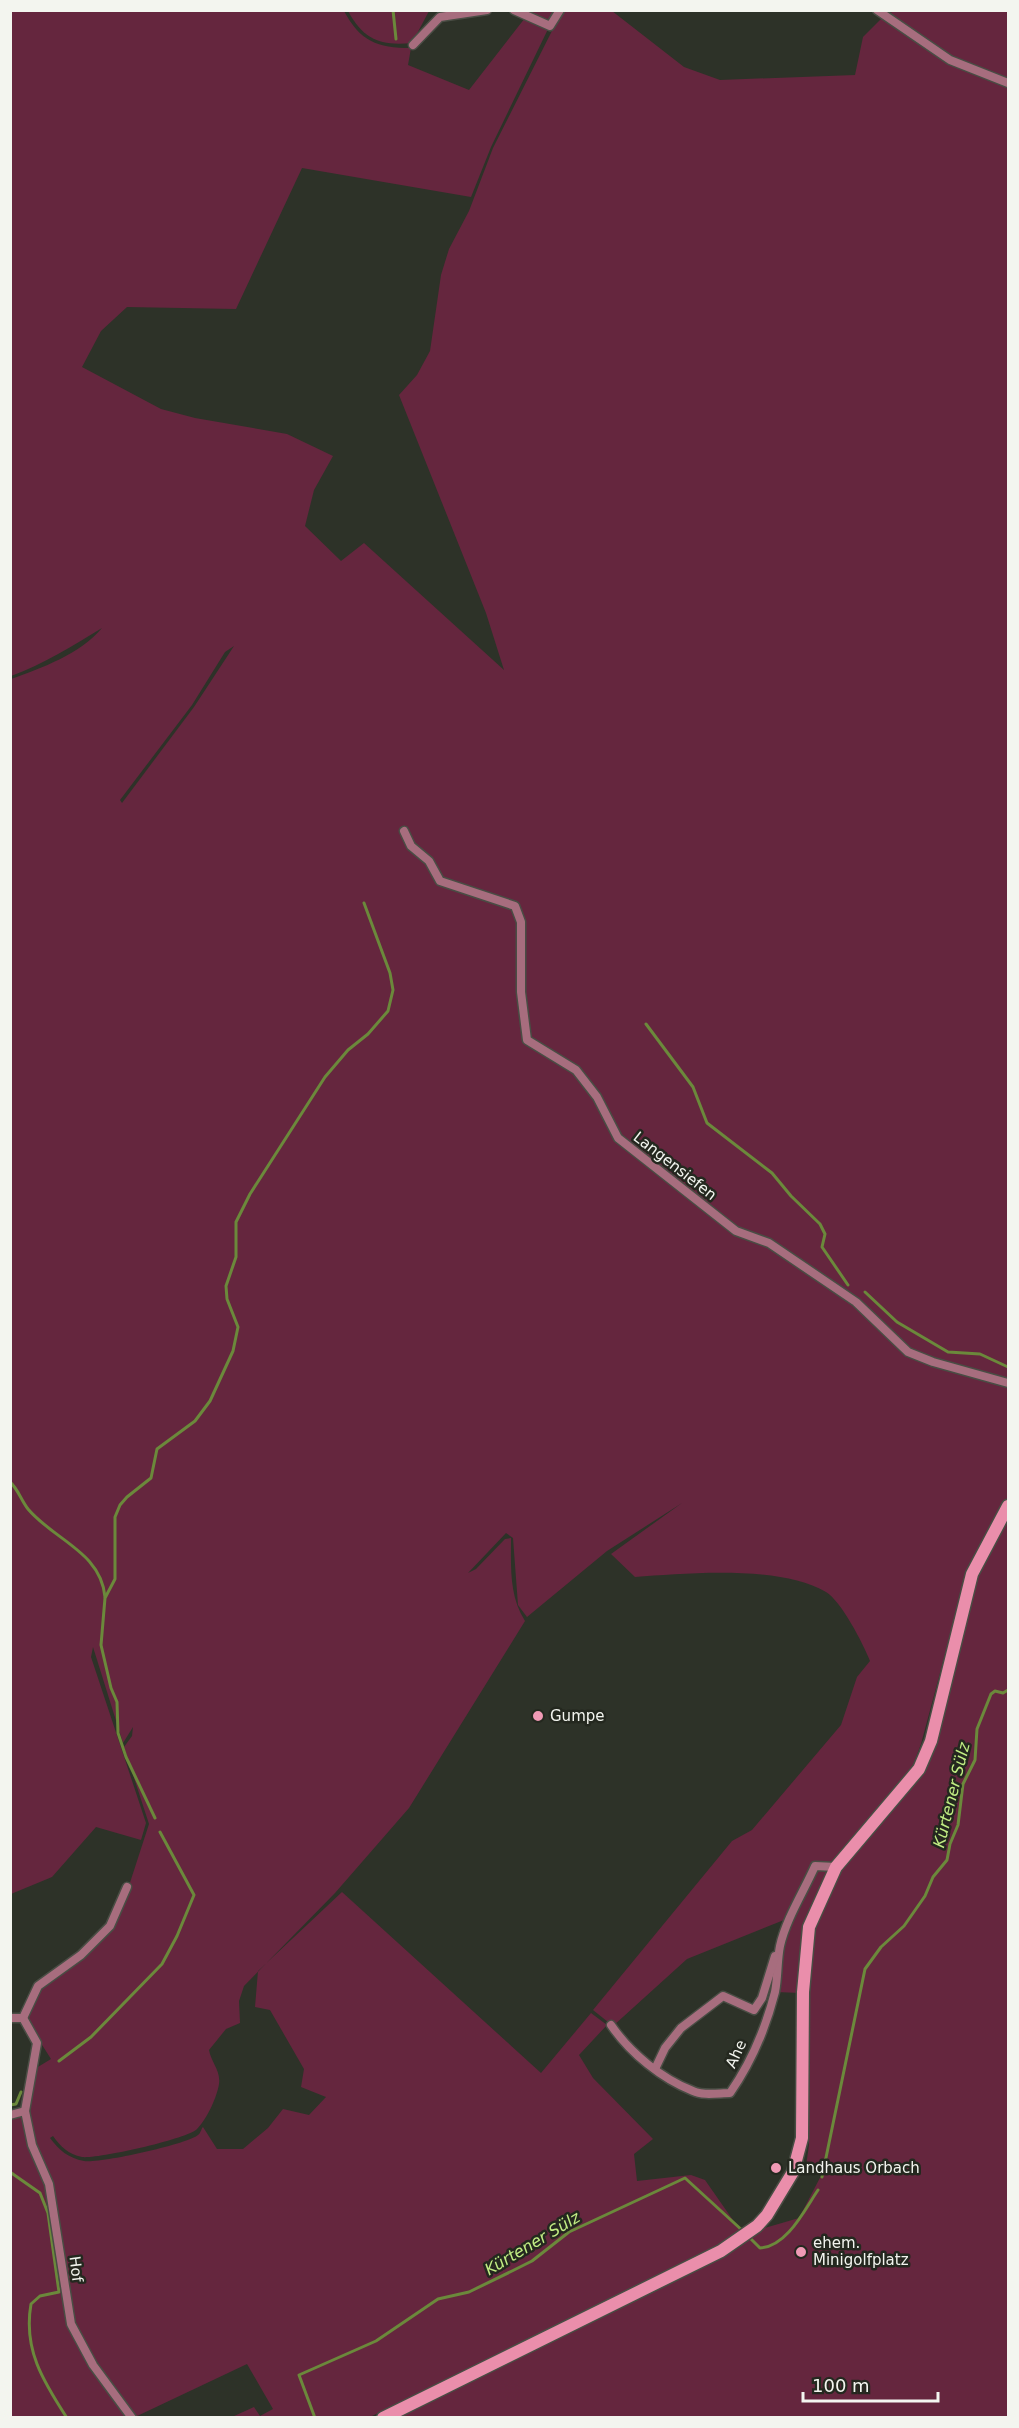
<svg xmlns="http://www.w3.org/2000/svg" width="1019" height="2428" font-family="'DejaVu Sans',sans-serif">
<style>
.green{fill:#65263e;fill-rule:evenodd}
.lines{fill:none;stroke-linecap:round;stroke-linejoin:round}
.stream{stroke:#6b893b;stroke-width:3}
.street-casing{stroke:#494d44;stroke-width:11}
.secondary-casing{stroke:#494d44;stroke-width:15}
.street{stroke:#a76d7e;stroke-width:8}
.secondary{stroke:#ea8eab;stroke-width:12}
.poi-dot{fill:#f09ab5;stroke:#24281f;stroke-width:2}
.labels{text-anchor:middle;stroke-width:5;stroke-linejoin:round;paint-order:stroke}
.street-label{font-size:15px;fill:#f3f5ef;stroke:#24281f}
.poi-label{font-size:15px;fill:#f3f5ef;stroke:#24281f;text-anchor:start}
.water-label{font-size:16px;font-style:italic;fill:#c2ee84;stroke:#24281f}
</style>
<rect width="100%" height="100%" fill="#2d3228"/>
<!-- green -->
<g class="green">
<path d="M898,10L1008,11V80L952,59L887,14Z"/>
<path d="M11,11H344C360,41 377,48 411,48L408,65L469,90L525,18L549,27L491,147L471,197L302,168L236,309L127,307L101,331L82,367L161,409L195,418L287,434L333,456L314,490L305,526L341,561L364,543L504,670L486,613L399,395L417,375L430,351L441,275L449,249L469,211L493,148L562,11H612L684,67L720,80L855,75L863,37L883,17L923,45L1008,85V1381L906,1353L1008,1386V1498L967,1572L921,1744L913,1765L836,1865H816L789,1918L687,1959L613,2026L593,2010L732,1841L752,1830L841,1725L857,1677L870,1661C863,1643 841,1601 826,1592C780,1565 688,1573 635,1577L611,1554L682,1503L607,1551L527,1617L518,1605L513,1538L506,1533L468,1573L476,1569L505,1539L511,1538C511,1567 509,1596 525,1621L409,1808L335,1893L244,1986L239,2001L240,2023L226,2029L209,2050C211,2062 221,2071 219,2084C217,2097 207,2119 197,2129C187,2139 98,2159 82,2157C68,2154 61,2147 53,2136L50,2138C59,2150 68,2158 84,2161C98,2164 188,2144 198,2135C201,2133 201,2129 203,2127L217,2149H243L268,2128L283,2109L309,2115L326,2097L301,2087L304,2069L270,2010L255,2007L258,1971L342,1892L541,2073L591,2013L607,2025L579,2055L593,2078L653,2139L634,2154L637,2181L691,2175L705,2180L742,2233L720,2247L370,2417H232L254,2407L260,2416L273,2409L247,2364L135,2417L95,2364L73,2323L59,2224L33,2145L27,2111L33,2070L51,2059L25,2018L42,1987L112,1925L125,1898L149,1824L124,1747L132,1736L133,1727L123,1743L93,1647L91,1657L146,1823L141,1840L96,1827L52,1877L11,1894V679C42,668 80,654 102,628C72,646 44,664 11,676ZM234,646L194,707L122,803L120,800L192,705L225,652Z"/>
<path d="M348,11H429L412,43C380,46 364,40 348,11Z"/>
<path d="M520,11H559L550,25Z"/>
<path d="M1008,1510V2417L398,2418L758,2230L799,2218L823,2172L806,2166L809,2145L807,1991L811,1927L837,1868L921,1770L975,1576Z"/>
<path d="M816,1867L834,1868L821,1893L801,1993L776,1992L782,1946Z"/>
<path d="M24,2113L47,2185L70,2325L127,2417L11,2418L10,2116Z"/>
</g>
<g class="lines">
<!-- stream -->
<g class="stream">
<path d="M393,10L396,39"/>
<path d="M646,1024L693,1087L707,1123L772,1173L791,1196L820,1224L825,1234L822,1247L848,1285"/>
<path d="M865,1292L897,1322L948,1352L980,1354L1008,1367"/>
<path d="M10,1482C18,1489 21,1500 28,1509C54,1540 101,1552 105,1597"/>
<path d="M155,1818L126,1757L118,1733L117,1702L111,1688L101,1645L105,1598L115,1579V1517L120,1505L127,1497L151,1478L157,1449L195,1421L210,1401L233,1351L238,1327L227,1299L226,1286L236,1257V1222L250,1194L325,1077L348,1050L368,1034L388,1011L393,990L390,973L364,903"/>
<path d="M59,2061L91,2037L162,1964L177,1936L194,1895L160,1832"/>
<path d="M10,2105L16,2104L21,2092"/>
<path d="M10,2172L40,2193L48,2213L59,2292L40,2296L31,2304C23,2349 43,2381 67,2418"/>
<path d="M822,2177L865,1969L881,1947L904,1926L925,1896L933,1877L947,1860L950,1844L958,1825L963,1784L975,1760L977,1729L991,1694L995,1691L1003,1693L1008,1690"/>
<path d="M749,2237L760,2248C787,2247 805,2209 818,2190"/>
<path d="M315,2418L299,2375L376,2341L438,2299L469,2292L512,2271L532,2261L569,2232L685,2178L744,2232"/>
</g>
<!-- street casing -->
<g class="street-casing">
<g id="street">
<path d="M514,10L550,26L560,10"/>
<path d="M877,10L950,60L1008,83"/>
<path d="M413,45L440,17L487,10"/>
<path d="M404,831L411,846L429,861L440,881L515,906L521,922V992L527,1040L576,1070L597,1097L618,1138L736,1231L769,1243L856,1302L908,1352L933,1362L1008,1383"/>
<path d="M10,2018H23"/>
<path d="M23,2018L37,2043L25,2111L32,2145L49,2184L71,2324L93,2365L132,2418"/>
<path d="M23,2018L38,1986L81,1955L110,1926L127,1887"/>
<path d="M611,2025C630,2053 662,2079 693,2091C703,2096 719,2093 730,2093C751,2063 766,2027 775,1992C778,1977 777,1961 780,1946C786,1919 804,1891 815,1866L836,1867"/>
<path d="M655,2069L665,2048L681,2028L723,1996L754,2010L762,1998L775,1956"/>
<path d="M10,2115L25,2111"/>
</g>
</g>
<!-- secondary casing -->
<g class="secondary-casing">
<path id="secondary" d="M383,2418L721,2251L757,2226L767,2215L793,2172L802,2138L803,1992L809,1927L836,1867L919,1769L931,1741L972,1574L1008,1506"/>
</g>
<!-- street -->
<use href="#street" class="street"/>
<!-- secondary -->
<use href="#secondary" class="secondary"/>
</g>
<!-- markers -->
<g class="poi-dot">
<circle cx="538" cy="1716" r="6"/>
<circle cx="776" cy="2168" r="6"/>
<circle cx="801" cy="2252" r="6"/>
</g>
<g class="labels">
<!-- street labels -->
<g class="street-label">
<text transform="translate(675 1166) rotate(38)" y="5">Langensiefen</text>
<text transform="translate(736 2054) rotate(-65)" y="5">Ahe</text>
<text transform="translate(76 2269) rotate(83)" y="5">Hof</text>
</g>
<!-- poi labels -->
<g class="poi-label">
<text x="550" y="1721">Gumpe</text>
<text x="788" y="2173">Landhaus Orbach</text>
<text x="813" y="2248">ehem.<tspan x="813" dy="17">Minigolfplatz</tspan></text>
</g>
<!-- water labels -->
<g class="water-label">
<text transform="translate(951 1795) rotate(-76)" y="6">Kürtener Sülz</text>
<text transform="translate(532 2243) rotate(-31)" y="6">Kürtener Sülz</text>
</g>
</g>
<!-- border -->
<rect width="1019" height="2428" fill="none" stroke="#f3f5ef" stroke-width="24"/>
<!-- scale -->
<path d="M803 2392v9h135v-9" fill="none" stroke="#f3f5ef" stroke-width="3"/>
<text x="812" y="2392" font-size="18" fill="#f3f5ef" stroke="#24281f" stroke-width="4.5" paint-order="stroke">100 m</text>
</svg>
